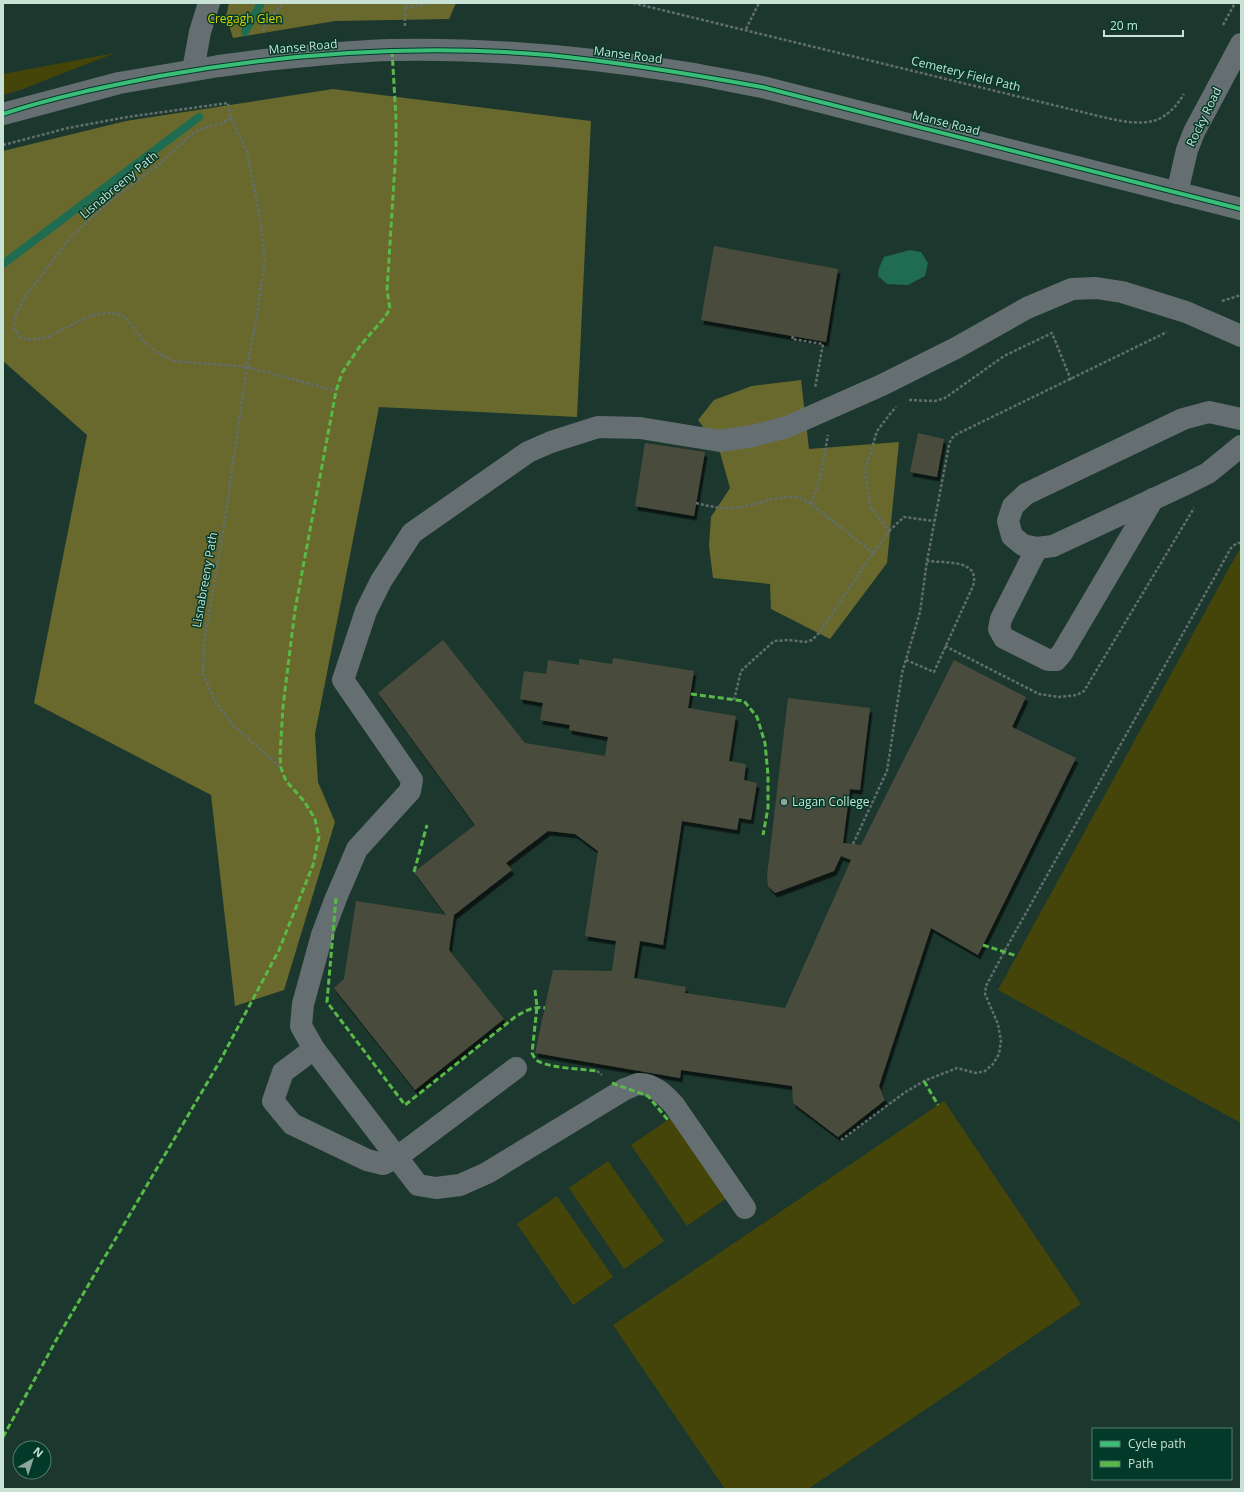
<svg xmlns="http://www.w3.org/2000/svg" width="1244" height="1492" font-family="'Open Sans',sans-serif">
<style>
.green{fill:#454509}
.forest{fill:#69692d}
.water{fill:#1f6c52}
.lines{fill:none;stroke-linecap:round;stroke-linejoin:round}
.stream{stroke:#1f6c52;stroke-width:8}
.building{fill:#4a4b3d;filter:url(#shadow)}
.path{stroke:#626e6d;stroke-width:2.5;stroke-dasharray:3 2;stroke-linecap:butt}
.minor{stroke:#656f71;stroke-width:22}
.minor-bridge{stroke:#656f71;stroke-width:22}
.quiet{stroke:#58b947;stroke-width:3;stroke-dasharray:6 3;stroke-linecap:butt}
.cycleway-casing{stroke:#033928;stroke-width:6}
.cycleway{stroke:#3abd76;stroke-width:4}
.poi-dot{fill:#8ca69b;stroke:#033928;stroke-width:1.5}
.labels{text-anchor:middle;stroke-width:3;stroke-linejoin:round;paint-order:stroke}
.park-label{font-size:12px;fill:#dcd200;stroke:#033928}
.street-label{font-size:12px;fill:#c9e2d6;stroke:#033928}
.poi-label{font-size:12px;fill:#c9e2d6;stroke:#033928;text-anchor:start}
</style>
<defs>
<filter id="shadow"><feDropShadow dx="2.5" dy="4.5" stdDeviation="0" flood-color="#0009"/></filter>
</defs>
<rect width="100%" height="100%" fill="#1c382e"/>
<!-- green -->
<g class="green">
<path d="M115,53L20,90L3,95V74Z"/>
<path d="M1239,550L1241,551V1123L998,990Z"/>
<path d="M944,1101L1081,1304L808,1489H725L613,1325Z"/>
<path d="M671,1118L727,1198L687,1226L631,1145Z"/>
<path d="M608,1161L664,1241L624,1269L569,1188Z"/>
<path d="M557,1196L613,1277L573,1305L517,1224Z"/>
</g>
<!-- forest -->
<g class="forest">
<path d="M229,3H456L449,19L335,21L233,38L226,16Z"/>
<path d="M333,89L591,121L577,417L379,407L315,734L318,782L335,822L284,990L235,1006L211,795L34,703L87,435L3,361V151L126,121Z"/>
<path d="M801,380L809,449L899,442L887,563L830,639L771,609L770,584L713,578L709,546L711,517L730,488L719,449L698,420L714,400L752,386Z"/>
</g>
<!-- water -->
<path class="water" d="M910,250L921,252L928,263L925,276L908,285L887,284L878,276L879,268L884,257Z"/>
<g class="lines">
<!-- stream -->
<g class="stream">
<path d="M245,32L261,3"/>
<path d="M3,264L199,117"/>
</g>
</g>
<!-- building -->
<g class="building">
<path d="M714,246L838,269L826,342L701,320Z"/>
<path d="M918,433L944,439L937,477L910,472Z"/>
<path d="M645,443L705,452L694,516L635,506Z"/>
<path d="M443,640L525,743L605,756L608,737L569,730L570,725L540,720L543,703L520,699L524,671L546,674L548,660L579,665V659L612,664L613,658L694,671L688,708L736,716L729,761L746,764L744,780L757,783L751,820L739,818L737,830L682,821L663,945L640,941L634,978L686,987L685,993L785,1008L851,860L841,856L834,871L775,893L768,886L767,876L788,698L870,708L860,790L850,789L843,843L861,845L954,660L1026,697L1012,727L1076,758L978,955L931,928L879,1086L885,1100L838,1137L793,1103L792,1086L681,1070L680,1078L535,1053L553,970L612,971L616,941L585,936L598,851L575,834L548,831L506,863L512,870L454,915L449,950L504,1019L415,1090L334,988L344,979L356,901L446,915L414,872L475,825L378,693Z"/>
</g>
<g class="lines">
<!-- path -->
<g class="path">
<path d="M633,3L1082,112C1104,117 1141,129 1161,118C1171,112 1178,104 1184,94"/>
<path d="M405,8L431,3"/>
<path d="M1223,25L1235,3"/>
<path d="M405,26V3"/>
<path d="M746,29L759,3"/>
<path d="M263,31L268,21L283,3"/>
<path d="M231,118L222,123L201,129L191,135L156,167L105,205L71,237L24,298L15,316L14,329L20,337L31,340L48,337L89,316L106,313L118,314L125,317L146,344L159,354L174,361L247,367L336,391"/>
<path d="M3,145L68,128L127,117L228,103L231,118L247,151L259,213L265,259L256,321L247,367L225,519L204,643L203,674L216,703L233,725L281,768"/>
<path d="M1222,301L1241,295"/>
<path d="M793,336L792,339L823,344L815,388"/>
<path d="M909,400L935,401L945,398L1004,356L1052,333L1071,380"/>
<path d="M696,503C708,506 721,509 733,508C755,507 778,493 800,498C803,499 807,502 811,504L873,553"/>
<path d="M811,504L820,479L828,435"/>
<path d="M889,531L904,517L934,521"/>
<path d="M945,646L1039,694L1059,697L1077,695L1084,691L1194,508"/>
<path d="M906,660L934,672L973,586C981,559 945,563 927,561"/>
<path d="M734,700L741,671L774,641L789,640L805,642L812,640L818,634L873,553L889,531L870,506L865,471L877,431L890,414L896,407"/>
<path d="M853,844L887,771L902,673L920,612L927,561L949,445L951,439L955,435L1167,332"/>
<path d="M597,1071L602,1075"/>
<path d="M841,1140L904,1093L924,1081L957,1068L976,1073L985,1071L993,1064L999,1054L1001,1041L998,1024L985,994L986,986L1004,952L1231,548L1237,543H1241"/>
</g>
<!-- minor -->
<g class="minor">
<path d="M265,60C307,56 349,51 392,50C489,48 586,57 682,72C708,76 735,82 762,87L1241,209"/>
<path d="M193,70L200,32L209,3"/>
<path d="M3,114L119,83L219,66"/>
<path d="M1177,193L1187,150L1194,132L1241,44"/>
<path d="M1241,419L1209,412L1183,419L1026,494L1013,506L1008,521L1012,536L1023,545L1037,548L1053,546L1188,483L1208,473L1241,446"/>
<path d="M1037,548L1001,619L999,629L1004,638L1048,660H1056L1062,653L1153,499"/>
<path d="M314,1049L283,1072L273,1101L292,1124L367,1160L383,1164L396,1158L516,1068"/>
<path d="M745,1208L674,1105C665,1095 653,1083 638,1084C634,1085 629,1088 625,1089L487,1173L460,1185L436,1188L418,1185L314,1049L301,1026L303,1004L322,935L336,898L357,849L410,791L412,780L343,680L366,611L381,581L412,533L528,452L551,442L598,427L640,428L720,441L753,436L787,427L882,385L956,348L1027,308L1072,289L1096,288L1122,292L1186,312L1241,336"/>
</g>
<!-- minor-bridge -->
<path class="minor-bridge" d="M219,66L265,60"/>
<!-- quiet -->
<g class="quiet">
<path d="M691,694L744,701L757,717L765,743L768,775V808L763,835"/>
<path d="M414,872L427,825"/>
<path d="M336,898L327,1002L405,1105L515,1017C525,1011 533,1006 545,1008"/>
<path d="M983,945L1017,956"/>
<path d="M535,990L537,1007L532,1053C534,1057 535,1060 540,1062C552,1068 582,1069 597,1071"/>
<path d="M924,1081L938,1105"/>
<path d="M612,1083L648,1096L668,1120"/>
<path d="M3,1437L59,1335L220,1061L279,950L313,865L319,837L315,819L304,801L286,781L281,768L280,756L283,706L295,610L336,391L342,373L360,346L385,317L390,309L387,290L396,149V118L392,50"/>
</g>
<!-- cycleway casing -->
<g class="cycleway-casing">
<path id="cycleway" d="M3,114C54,97 108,86 160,76C288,53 419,44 548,55C620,62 691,74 762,87L1241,209"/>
</g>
<!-- cycleway -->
<use href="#cycleway" class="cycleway"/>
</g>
<!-- markers -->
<circle class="poi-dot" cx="784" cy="802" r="4"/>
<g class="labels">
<!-- park labels -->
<g class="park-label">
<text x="245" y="23">Cregagh Glen</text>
</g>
<!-- street labels -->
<g class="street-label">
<text transform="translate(303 47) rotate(-5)" y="4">Manse Road</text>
<text transform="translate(628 55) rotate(7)" y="4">Manse Road</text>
<text transform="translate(966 74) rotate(14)" y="4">Cemetery Field Path</text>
<text transform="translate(1204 117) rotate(-64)" y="4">Rocky Road</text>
<text transform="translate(946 123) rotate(14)" y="4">Manse Road</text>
<text transform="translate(119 185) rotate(-40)" y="4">Lisnabreeny Path</text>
<text transform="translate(205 580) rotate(-80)" y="4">Lisnabreeny Path</text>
</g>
<!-- poi labels -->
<g class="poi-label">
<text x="792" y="806">Lagan College</text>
</g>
</g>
<!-- border -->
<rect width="1244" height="1492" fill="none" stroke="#c9e2d6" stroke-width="8"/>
<!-- legend -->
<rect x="1092" y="1428" width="140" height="52" fill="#033928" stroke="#527d6e"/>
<rect x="1100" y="1441" width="20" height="6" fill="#3abd76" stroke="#527d6e"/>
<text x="1128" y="1448" font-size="12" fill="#c9e2d6">Cycle path</text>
<rect x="1100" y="1461" width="20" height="6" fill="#58b947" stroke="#527d6e"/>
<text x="1128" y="1468" font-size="12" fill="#c9e2d6">Path</text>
<!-- north arrow -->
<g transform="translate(32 1460) rotate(39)"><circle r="19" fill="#033928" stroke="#527d6e"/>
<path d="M0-3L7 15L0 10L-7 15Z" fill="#8ca69b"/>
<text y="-6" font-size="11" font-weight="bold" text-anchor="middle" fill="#c9e2d6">N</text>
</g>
<!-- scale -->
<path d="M1104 30v6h79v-6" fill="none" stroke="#c9e2d6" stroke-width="2"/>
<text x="1110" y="30" font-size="12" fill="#c9e2d6" stroke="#033928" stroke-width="3" paint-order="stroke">20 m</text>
</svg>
